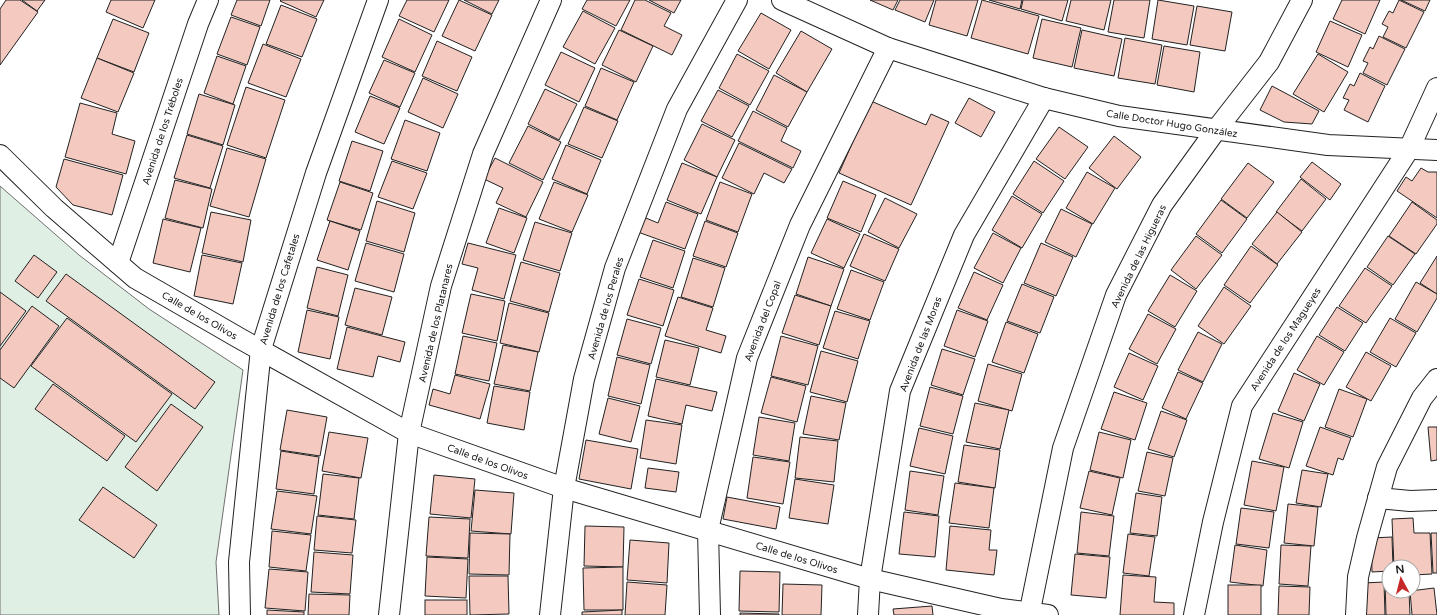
<svg xmlns="http://www.w3.org/2000/svg" width="1437" height="615" font-family="'Varela Round',sans-serif">
<style>
.green{fill:#e0efe3;stroke:#6f6f6f}
.building{fill:#f3c9c0;stroke:#222}
.lines{fill:none;stroke-linecap:round;stroke-linejoin:round}
.street-casing{stroke:#222;stroke-width:22}
.street{stroke:#fff;stroke-width:20}
.labels{text-anchor:middle;stroke-width:3;stroke-linejoin:round;paint-order:stroke}
.street-label{font-size:10px;fill:#222;stroke:#fff}
</style>
<rect width="100%" height="100%" fill="#fff"/>
<!-- green -->
<path class="green" d="M0,186L79,255L149,309L243,370L216,562L219,615H0Z"/>
<!-- building -->
<g class="building">
<path d="M6,0H20L38,12L0,65V9Z"/>
<path d="M22,0H45L37,11Z"/>
<path d="M111,0H155L143,28L106,12Z"/>
<path d="M237,0H270L261,26L231,15Z"/>
<path d="M281,0H324L316,17L280,1Z"/>
<path d="M407,0H449L434,32L399,16Z"/>
<path d="M459,0L492,15L475,51L442,36Z"/>
<path d="M464,0H499L492,14Z"/>
<path d="M587,0H630L616,26L582,9Z"/>
<path d="M635,0H645L671,13L664,26L682,35L672,55L621,30Z"/>
<path d="M649,0H681L674,13Z"/>
<path d="M870,0H898L893,10Z"/>
<path d="M900,0H934L925,22L895,10Z"/>
<path d="M936,0H978L967,36L929,25Z"/>
<path d="M982,0L1039,16L1028,54L971,38Z"/>
<path d="M989,0H1022L1020,9Z"/>
<path d="M1023,0H1068L1062,21L1021,9Z"/>
<path d="M1071,0H1111L1104,30L1066,21Z"/>
<path d="M1114,0H1150L1144,38L1108,32Z"/>
<path d="M1158,0L1194,6L1187,45L1152,39Z"/>
<path d="M1342,0H1380L1365,34L1333,19Z"/>
<path d="M1399,0L1424,12L1406,48L1383,37L1388,27L1382,24L1389,11L1393,13Z"/>
<path d="M1401,0H1430L1425,11Z"/>
<path d="M281,5L317,19L302,57L266,44Z"/>
<path d="M1197,6L1232,12L1225,51L1190,45Z"/>
<path d="M583,11L615,28L595,64L563,47Z"/>
<path d="M761,13L791,30L769,69L738,51Z"/>
<path d="M231,17L260,27L247,65L217,54Z"/>
<path d="M113,19L149,33L134,72L97,58Z"/>
<path d="M399,19L432,35L415,72L382,57Z"/>
<path d="M1042,19L1081,28L1072,67L1033,58Z"/>
<path d="M1330,21L1362,35L1348,67L1316,52Z"/>
<path d="M619,30L653,46L636,82L602,65Z"/>
<path d="M1082,30L1122,39L1114,76L1074,68Z"/>
<path d="M801,31L832,49L807,92L776,73Z"/>
<path d="M1379,36L1405,49L1387,85L1363,73L1368,63L1363,61L1370,47L1373,49Z"/>
<path d="M1125,38L1162,45L1155,84L1118,78Z"/>
<path d="M437,41L472,57L457,91L422,76Z"/>
<path d="M263,44L301,59L286,97L248,83Z"/>
<path d="M1164,46L1200,52L1194,92L1157,85Z"/>
<path d="M561,52L595,68L579,102L545,85Z"/>
<path d="M737,54L769,71L750,105L719,88Z"/>
<path d="M1318,54L1348,72L1324,112L1293,94Z"/>
<path d="M217,56L246,66L233,104L204,93Z"/>
<path d="M97,58L134,73L118,112L81,98Z"/>
<path d="M384,60L415,73L400,107L369,93Z"/>
<path d="M601,68L634,82L617,120L585,106Z"/>
<path d="M1360,73L1385,86L1368,122L1344,110L1349,100L1343,98L1350,84L1354,86Z"/>
<path d="M774,75L807,92L788,127L756,110Z"/>
<path d="M423,78L458,94L443,128L408,112Z"/>
<path d="M1272,86L1319,111L1312,124L1284,122L1260,110Z"/>
<path d="M246,87L285,100L266,158L227,145Z"/>
<path d="M545,89L577,104L559,140L528,124Z"/>
<path d="M718,90L749,106L732,137L701,121Z"/>
<path d="M199,94L235,105L223,145L187,134Z"/>
<path d="M370,96L400,108L384,144L355,132Z"/>
<path d="M969,98L995,112L981,137L955,123Z"/>
<path d="M871,101L926,125L931,114L949,122L911,205L839,173Z"/>
<path d="M80,103L117,113L112,134L135,141L126,174L65,157Z"/>
<path d="M584,107L618,121L602,158L568,144Z"/>
<path d="M753,111L787,128L781,141L801,151L793,168L738,141Z"/>
<path d="M405,120L440,133L427,171L391,159Z"/>
<path d="M702,124L735,140L717,177L684,160Z"/>
<path d="M528,126L561,142L543,180L509,163Z"/>
<path d="M1059,127L1088,147L1065,179L1036,159Z"/>
<path d="M187,135L223,146L210,188L174,178Z"/>
<path d="M1114,136L1141,157L1117,189L1089,168Z"/>
<path d="M352,141L383,151L370,191L339,181Z"/>
<path d="M739,143L792,169L784,183L764,173L754,194L722,178Z"/>
<path d="M566,145L601,160L587,194L552,179Z"/>
<path d="M227,148L266,159L249,217L210,206Z"/>
<path d="M495,158L543,182L526,217L496,203L503,188L484,179Z"/>
<path d="M64,159L123,175L112,215L73,205L56,187Z"/>
<path d="M392,161L427,173L413,209L378,197Z"/>
<path d="M1034,161L1064,181L1043,213L1013,194Z"/>
<path d="M1312,162L1341,184L1330,200L1300,177Z"/>
<path d="M682,163L717,177L701,214L667,200Z"/>
<path d="M1248,163L1274,182L1247,218L1221,199Z"/>
<path d="M1421,168L1428,172H1437V218L1397,191L1406,177L1412,181Z"/>
<path d="M1087,172L1115,188L1093,224L1066,208Z"/>
<path d="M1301,179L1326,199L1302,231L1276,212Z"/>
<path d="M175,180L212,189L203,228L165,218Z"/>
<path d="M843,181L876,195L861,232L827,218Z"/>
<path d="M340,182L373,193L361,230L327,220Z"/>
<path d="M554,182L588,195L572,232L539,219Z"/>
<path d="M720,182L752,194L738,232L706,220Z"/>
<path d="M1012,196L1042,214L1022,248L992,230Z"/>
<path d="M885,198L917,214L899,248L868,232Z"/>
<path d="M1221,200L1247,219L1222,253L1196,234Z"/>
<path d="M377,201L415,213L404,252L366,241Z"/>
<path d="M666,202L698,214L685,249L635,231L641,216L658,223Z"/>
<path d="M1412,202L1437,220V224L1416,254L1389,236Z"/>
<path d="M499,208L527,218L514,253L486,243Z"/>
<path d="M1061,209L1092,224L1076,257L1045,242Z"/>
<path d="M211,212L251,220L243,262L202,253Z"/>
<path d="M1277,212L1302,232L1277,264L1252,244Z"/>
<path d="M163,219L201,228L190,272L153,263Z"/>
<path d="M827,219L860,234L844,268L811,253Z"/>
<path d="M330,221L360,231L348,270L317,260Z"/>
<path d="M705,221L738,233L726,267L693,256Z"/>
<path d="M535,222L572,233L560,271L523,260Z"/>
<path d="M993,233L1021,248L1003,283L974,268Z"/>
<path d="M864,234L899,249L885,281L850,266Z"/>
<path d="M1196,236L1222,255L1196,289L1171,270Z"/>
<path d="M1388,236L1415,254L1393,285L1367,267Z"/>
<path d="M653,240L685,251L673,288L640,277Z"/>
<path d="M366,243L404,254L394,292L355,281Z"/>
<path d="M468,243L516,255L504,299L472,290L478,268L462,264Z"/>
<path d="M1041,243L1073,257L1056,296L1024,283Z"/>
<path d="M1251,246L1278,265L1250,303L1224,285Z"/>
<path d="M34,255L57,272L38,298L15,281Z"/>
<path d="M202,255L242,263L233,304L194,296Z"/>
<path d="M1437,256V294L1420,283Z"/>
<path d="M808,257L844,269L831,306L796,294Z"/>
<path d="M693,258L725,268L713,307L681,297Z"/>
<path d="M521,262L560,273L549,312L510,301Z"/>
<path d="M317,267L348,275L338,316L307,308Z"/>
<path d="M1365,268L1392,286L1366,323L1339,306Z"/>
<path d="M851,270L884,282L870,320L837,309Z"/>
<path d="M974,272L1003,285L987,320L958,308Z"/>
<path d="M66,274L215,382L195,409L46,301Z"/>
<path d="M1170,275L1197,291L1175,327L1148,311Z"/>
<path d="M639,279L674,290L663,326L627,315Z"/>
<path d="M1416,282L1437,294V298L1417,332L1395,319Z"/>
<path d="M1022,284L1054,297L1040,333L1007,321Z"/>
<path d="M1224,287L1251,306L1224,344L1198,326Z"/>
<path d="M355,288L392,297L382,335L345,325Z"/>
<path d="M0,292L26,311L0,346Z"/>
<path d="M471,294L505,301L497,341L462,333Z"/>
<path d="M795,295L831,306L819,345L782,333Z"/>
<path d="M678,297L713,308L706,330L726,336L721,353L665,336Z"/>
<path d="M509,303L549,313L539,352L500,343Z"/>
<path d="M32,306L59,326L14,388L0,378V350Z"/>
<path d="M1337,307L1363,323L1345,351L1319,335Z"/>
<path d="M307,310L339,317L330,359L298,352Z"/>
<path d="M957,310L988,321L975,357L944,346Z"/>
<path d="M835,311L870,321L858,359L823,348Z"/>
<path d="M1148,314L1176,329L1157,364L1129,349Z"/>
<path d="M67,318L172,394L136,442L31,366Z"/>
<path d="M1390,318L1416,333L1396,367L1370,352Z"/>
<path d="M627,319L661,328L651,364L617,355Z"/>
<path d="M1006,322L1038,334L1024,373L992,362Z"/>
<path d="M347,327L405,342L400,362L378,356L373,377L337,369Z"/>
<path d="M1198,332L1222,344L1203,382L1178,370Z"/>
<path d="M463,336L497,343L489,381L455,374Z"/>
<path d="M781,336L818,346L808,385L771,376Z"/>
<path d="M1317,336L1344,352L1324,385L1297,370Z"/>
<path d="M665,340L699,348L690,385L656,377Z"/>
<path d="M503,345L538,352L530,391L494,384Z"/>
<path d="M942,349L975,359L963,395L931,385Z"/>
<path d="M821,351L858,361L847,402L810,392Z"/>
<path d="M1366,352L1391,366L1371,401L1346,387Z"/>
<path d="M1129,353L1158,366L1143,400L1114,387Z"/>
<path d="M617,357L650,365L641,404L608,396Z"/>
<path d="M988,364L1022,374L1012,411L978,401Z"/>
<path d="M1178,372L1203,383L1186,419L1162,408Z"/>
<path d="M1294,373L1320,384L1304,421L1278,411Z"/>
<path d="M455,375L490,384L480,419L429,405L433,389L450,394Z"/>
<path d="M771,377L806,386L797,422L761,413Z"/>
<path d="M656,379L717,392L712,411L686,405L682,424L648,416Z"/>
<path d="M53,384L125,436L107,461L35,409Z"/>
<path d="M494,386L530,392L524,430L487,423Z"/>
<path d="M930,387L963,396L953,434L920,426Z"/>
<path d="M1339,389L1367,399L1353,437L1325,427Z"/>
<path d="M1114,392L1147,403L1135,440L1101,429Z"/>
<path d="M811,396L846,403L839,440L803,434Z"/>
<path d="M608,398L640,406L631,442L599,434Z"/>
<path d="M975,403L1009,410L1000,449L966,442Z"/>
<path d="M171,404L203,427L157,491L125,467Z"/>
<path d="M287,410L327,417L320,456L280,450Z"/>
<path d="M1161,411L1187,420L1174,457L1148,449Z"/>
<path d="M1273,413L1303,422L1289,468L1259,459Z"/>
<path d="M759,417L795,423L789,461L753,455Z"/>
<path d="M646,420L682,425L676,464L640,458Z"/>
<path d="M1320,427L1351,438L1343,460L1338,458L1333,475L1306,466Z"/>
<path d="M1428,427H1437V460L1431,461Z"/>
<path d="M919,428L953,436L945,474L910,466Z"/>
<path d="M329,432L368,438L361,478L322,471Z"/>
<path d="M1099,432L1131,440L1123,478L1090,470Z"/>
<path d="M800,437L838,441L834,482L795,478Z"/>
<path d="M586,440L638,449L631,489L579,479Z"/>
<path d="M964,445L1000,450L995,488L958,482Z"/>
<path d="M281,451L319,457L314,494L276,489Z"/>
<path d="M1147,452L1173,458L1165,496L1138,491Z"/>
<path d="M753,457L790,462L783,504L747,498Z"/>
<path d="M1252,461L1284,467L1276,511L1244,505Z"/>
<path d="M648,468L679,472L676,492L645,488Z"/>
<path d="M1302,470L1328,474L1321,507L1296,503Z"/>
<path d="M910,471L944,476L938,515L905,510Z"/>
<path d="M1089,471L1120,478L1112,515L1080,508Z"/>
<path d="M323,474L359,478L354,519L318,515Z"/>
<path d="M434,475L475,479L471,518L430,514Z"/>
<path d="M795,479L834,485L828,524L789,518Z"/>
<path d="M955,483L994,488L989,528L949,523Z"/>
<path d="M103,487L157,525L134,558L79,520Z"/>
<path d="M475,490L514,493L511,534L471,531Z"/>
<path d="M277,491L317,496L311,534L271,529Z"/>
<path d="M1136,493L1162,497L1157,536L1130,533Z"/>
<path d="M727,497L780,507L776,529L723,519Z"/>
<path d="M1288,504L1318,507L1314,546L1284,543Z"/>
<path d="M1241,508L1274,512L1269,548L1236,544Z"/>
<path d="M904,512L939,516L935,557L899,554Z"/>
<path d="M1081,512L1114,516L1109,556L1077,553Z"/>
<path d="M317,516L356,520L352,553L314,550Z"/>
<path d="M429,517L470,519L468,558L426,556Z"/>
<path d="M1413,518L1414,533H1430L1432,574L1413,575V567H1394L1392,519Z"/>
<path d="M585,526L624,527L623,567L584,566Z"/>
<path d="M950,526L991,530L989,550H997L994,575L946,570Z"/>
<path d="M272,531L311,535L306,571L269,567Z"/>
<path d="M470,533L510,534L509,575L469,574Z"/>
<path d="M1431,533H1437V573H1433Z"/>
<path d="M1128,534L1155,537L1149,576L1123,573Z"/>
<path d="M1392,537L1393,567H1389V571L1372,572L1371,538Z"/>
<path d="M630,540L669,543L667,583L627,580Z"/>
<path d="M1235,545L1267,550L1263,586L1230,582Z"/>
<path d="M1281,545L1311,546L1308,586L1279,584Z"/>
<path d="M314,552L353,555L350,594L311,592Z"/>
<path d="M1075,554L1110,557L1106,598L1071,595Z"/>
<path d="M427,557L468,559L466,598L425,596Z"/>
<path d="M623,567V610H584L583,568Z"/>
<path d="M269,569L308,572L305,611L265,608Z"/>
<path d="M740,571L780,572L779,612L739,611Z"/>
<path d="M1123,575L1156,577L1154,602L1174,603V615H1120Z"/>
<path d="M469,576H508L509,614L470,615Z"/>
<path d="M1385,579H1389V591H1409L1410,615H1386Z"/>
<path d="M627,582L667,585L665,615H625Z"/>
<path d="M1384,582L1385,615H1364L1363,583Z"/>
<path d="M783,584L822,585L821,615H782Z"/>
<rect x="1228" y="585" width="33" height="30"/>
<path d="M1279,586L1310,587L1309,615H1278Z"/>
<path d="M1434,588L1437,615H1412L1410,591Z"/>
<path d="M309,594L350,595L349,615H308Z"/>
<rect x="425" y="600" width="42" height="15"/>
<path d="M932,606L933,615H894L893,609Z"/>
<path d="M267,610L304,612V615H267Z"/>
<path d="M622,610V615H582V612Z"/>
<path d="M740,613L779,614V615H740Z"/>
</g>
<g class="lines">
<!-- street casing -->
<g class="street-casing">
<g id="street">
<path d="M782,0L888,48L1044,98L1119,116L1328,145L1437,150"/>
<path d="M0,155L54,208L135,278L239,338L409,433L564,488L870,579L1001,609L1048,615"/>
<path d="M118,263L198,24L208,0"/>
<path d="M1378,498L1410,501L1437,500"/>
<path d="M240,615L239,562L261,349L316,173L378,0"/>
<path d="M389,615L409,433L441,286L483,154L551,0"/>
<path d="M550,615L564,488L584,379L615,268L677,109L737,0"/>
<path d="M710,615L708,530L747,358L800,225L888,48"/>
<path d="M868,615L870,579L900,391L964,235L1044,98"/>
<path d="M1029,615L1063,448L1116,295L1162,205L1216,130L1269,62L1302,0"/>
<path d="M1194,615L1213,522L1242,406L1409,149L1437,88"/>
<path d="M1356,615L1358,577L1367,538L1387,467L1422,398L1437,379"/>
</g>
</g>
<!-- street -->
<use href="#street" class="street"/>
</g>
<g class="labels">
<!-- street labels -->
<g class="street-label">
<text transform="translate(1172 123) rotate(9)" y="4">Calle Doctor Hugo González</text>
<text transform="translate(162 131) rotate(-72)" y="4">Avenida de los Tréboles</text>
<text transform="translate(1138 256) rotate(-64)" y="4">Avenida de las Higueras</text>
<text transform="translate(279 289) rotate(-73)" y="4">Avenida de los Cafetales</text>
<text transform="translate(605 308) rotate(-74)" y="4">Avenida de los Perales</text>
<text transform="translate(200 315) rotate(30)" y="4">Calle de los Olivos</text>
<text transform="translate(762 321) rotate(-69)" y="4">Avenida del Copal</text>
<text transform="translate(435 323) rotate(-77)" y="4">Avenida de los Platanares</text>
<text transform="translate(1285 339) rotate(-57)" y="4">Avenida de los Magueyes</text>
<text transform="translate(920 344) rotate(-69)" y="4">Avenida de las Moras</text>
<text transform="translate(488 461) rotate(20)" y="4">Calle de los Olivos</text>
<text transform="translate(797 557) rotate(17)" y="4">Calle de los Olivos</text>
</g>
</g>
<!-- north arrow -->
<g transform="translate(1401 579) rotate(353)"><circle r="19" fill="#ffffff" stroke="#a7a7a7"/>
<path d="M0-3L7 15L0 10L-7 15Z" fill="#c62828"/>
<text y="-6" font-size="11" font-weight="bold" text-anchor="middle" fill="#222222">N</text>
</g>
</svg>
